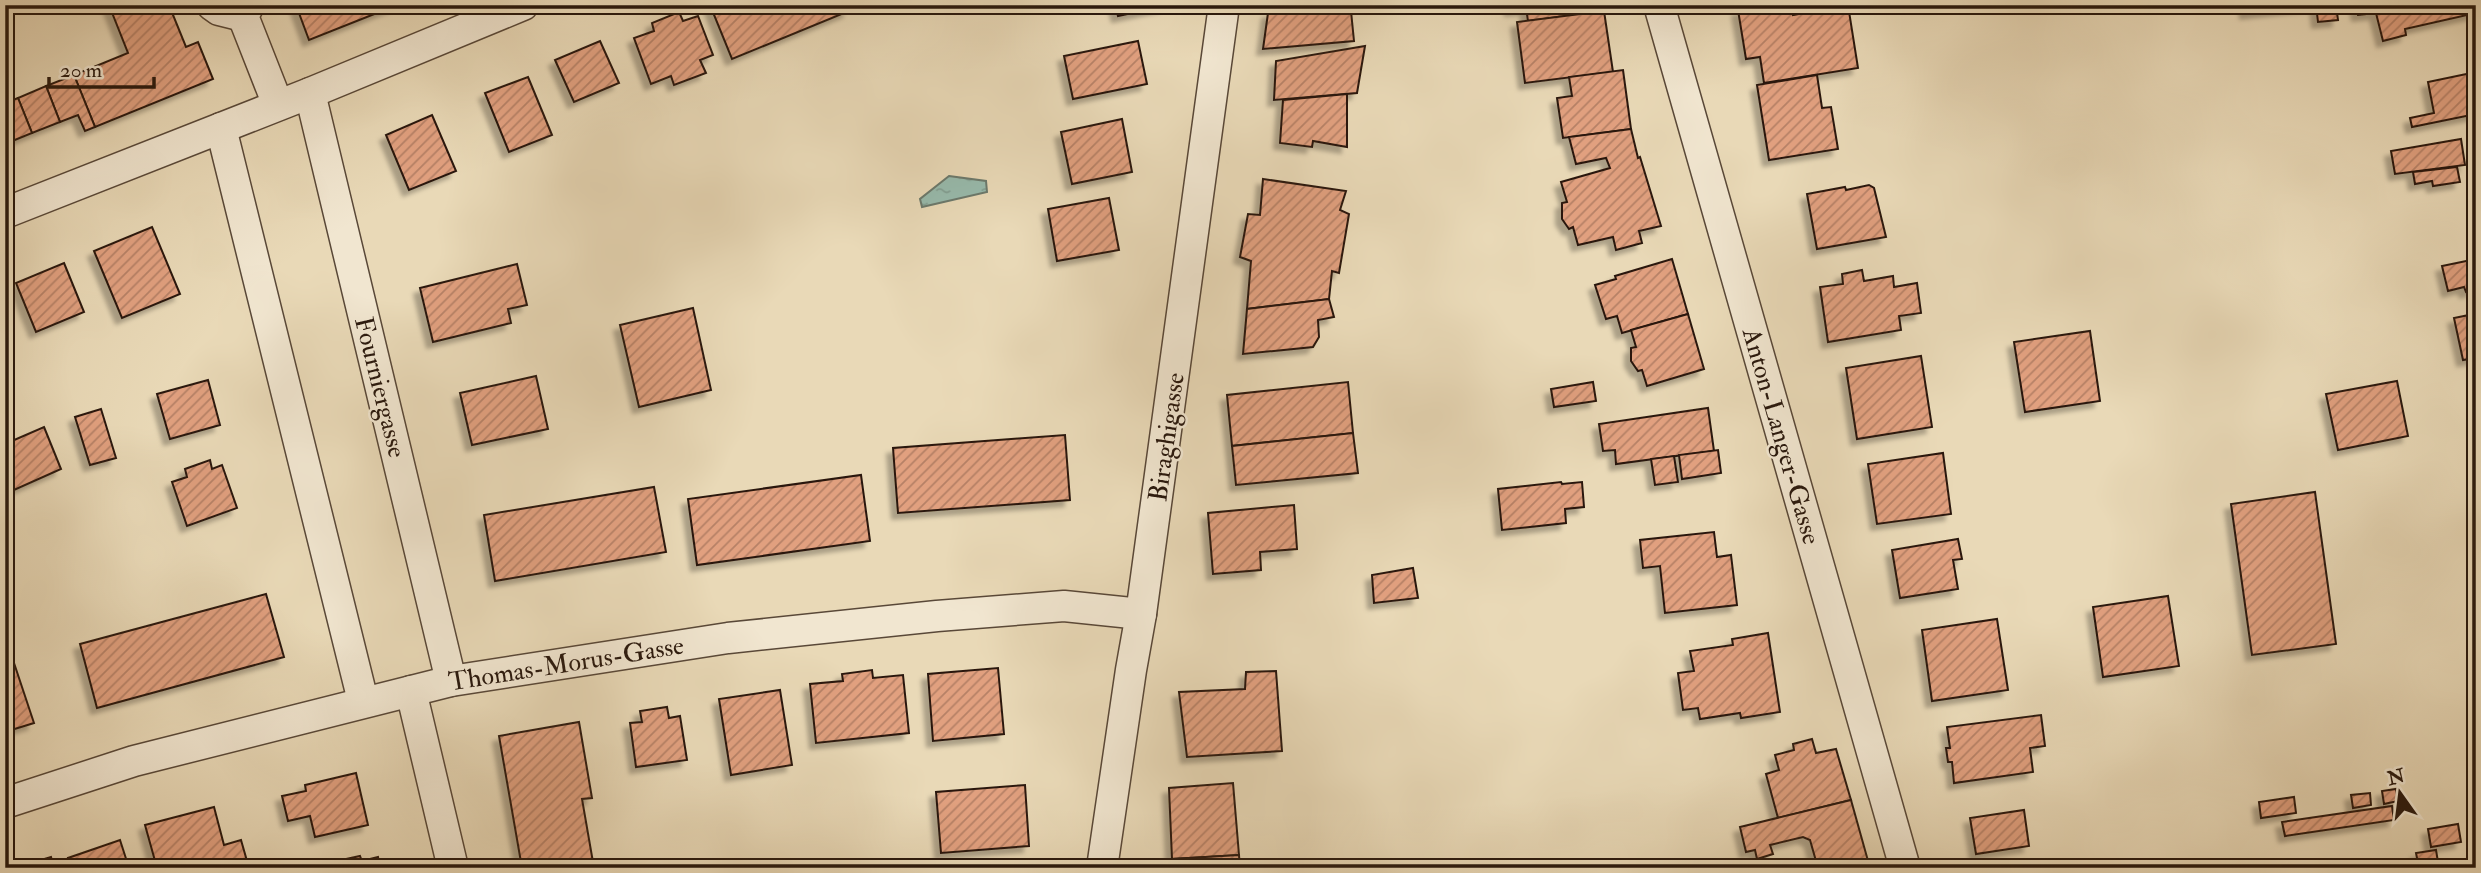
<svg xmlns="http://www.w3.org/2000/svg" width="2481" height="873" font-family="'IM FELL Double Pica',serif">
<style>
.water{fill:url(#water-ripples);stroke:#6b796c;stroke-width:2}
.building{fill:url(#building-hatch);stroke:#29180d;stroke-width:2;filter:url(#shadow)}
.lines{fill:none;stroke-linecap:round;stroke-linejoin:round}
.street-casing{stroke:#594838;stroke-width:33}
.street{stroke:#f1e6d0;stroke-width:30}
.labels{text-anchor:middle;stroke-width:5;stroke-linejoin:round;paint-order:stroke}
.street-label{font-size:26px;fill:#29180d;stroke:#f1e6d0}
</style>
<defs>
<pattern id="water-ripples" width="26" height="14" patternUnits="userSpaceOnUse" patternTransform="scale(1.75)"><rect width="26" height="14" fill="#97baac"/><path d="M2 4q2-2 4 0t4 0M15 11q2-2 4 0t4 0" fill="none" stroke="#829f93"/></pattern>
<pattern id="building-hatch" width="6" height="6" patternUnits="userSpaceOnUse" patternTransform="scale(1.75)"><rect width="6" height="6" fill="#e1a07f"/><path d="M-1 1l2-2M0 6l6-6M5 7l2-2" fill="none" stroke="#b68166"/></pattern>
<filter id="shadow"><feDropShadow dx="-6" dy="6" stdDeviation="2" flood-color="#0004"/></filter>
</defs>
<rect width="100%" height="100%" fill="#e9d9b7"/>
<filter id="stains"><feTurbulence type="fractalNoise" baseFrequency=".00286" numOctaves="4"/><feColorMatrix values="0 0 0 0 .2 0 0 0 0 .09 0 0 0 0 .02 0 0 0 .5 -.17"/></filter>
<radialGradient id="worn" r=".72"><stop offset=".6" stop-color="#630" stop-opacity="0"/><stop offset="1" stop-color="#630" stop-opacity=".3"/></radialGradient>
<!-- water -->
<path class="water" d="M949,176L986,181L987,192L922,207L920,199Z"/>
<!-- building -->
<g class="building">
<path d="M109,5H169L186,47L198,42L213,79L95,127L74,75L128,53Z"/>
<path d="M296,5H397L309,40Z"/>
<path d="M710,5H847L849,11L732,59Z"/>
<path d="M1115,5H1165V6L1118,16Z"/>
<path d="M1292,5H1357L1351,11L1354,41L1263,49L1268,13L1292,10Z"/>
<path d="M1510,5H1593L1595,12L1528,21L1526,8L1511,10Z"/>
<path d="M1768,5H1791L1793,15L1821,10L1820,6L1848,5L1858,68L1764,83L1760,57L1746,59L1738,10Z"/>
<path d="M2245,5H2317L2246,13Z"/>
<path d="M2316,5H2336L2338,20L2318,22Z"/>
<path d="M2356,5L2377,7L2476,5V13L2405,29L2406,35L2383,41L2376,13L2358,15Z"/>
<path d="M1604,11L1613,72L1525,83L1517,22Z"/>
<path d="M679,12L683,21L698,16L713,55L700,60L706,73L674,85L671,76L651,84L634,38L654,31L652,23Z"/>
<path d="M600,41L619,83L574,102L555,60Z"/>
<path d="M1138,41L1147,84L1073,99L1064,56Z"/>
<path d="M1365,46L1357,93L1274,100L1276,61Z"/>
<path d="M1623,70L1631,129L1563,138L1557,98L1572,96L1569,77Z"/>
<path d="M2476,72V114L2412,127L2410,118L2434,113L2428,82Z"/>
<path d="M74,75L95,127L85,131L78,115L60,122L46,86Z"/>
<path d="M1817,75L1822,108L1831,107L1838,149L1769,160L1757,85Z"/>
<path d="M528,77L552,135L509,152L485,93Z"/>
<path d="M46,86L60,122L32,133L18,98Z"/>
<path d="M1347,94V147L1313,141L1312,147L1280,143L1283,100Z"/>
<path d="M18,98L32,133L5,144V103Z"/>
<path d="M432,115L456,171L409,190L386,135Z"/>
<path d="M1122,119L1132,172L1072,184L1061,132Z"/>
<path d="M1631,129L1638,158L1640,157L1661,226L1639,231L1642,243L1616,250L1613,237L1578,245L1573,227L1569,229L1562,219V203L1567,202L1561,182L1610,168L1606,158L1576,164L1569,137Z"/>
<path d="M2461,139L2465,165L2395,174L2391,151Z"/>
<path d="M2457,167L2460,182L2433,186L2432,181L2415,184L2413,172Z"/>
<path d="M1263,179L1346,191L1340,210L1349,214L1339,273L1332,271L1329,299L1247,309L1251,261L1240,257L1248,214L1260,215Z"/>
<path d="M1869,185L1874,188L1886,237L1817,249L1807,194L1845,187L1846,190Z"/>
<path d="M1109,198L1119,250L1057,261L1048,209Z"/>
<path d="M152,227L180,294L122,318L94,251Z"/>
<path d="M1672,259L1688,314L1622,333L1617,316L1606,319L1595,285L1616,279L1615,276Z"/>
<path d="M2476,259V289L2466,292L2464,287L2448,291L2442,266Z"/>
<path d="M64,263L84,312L36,332L16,283Z"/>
<path d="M517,264L527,305L508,309L511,323L433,342L420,288Z"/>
<path d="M1862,270L1864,281L1893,276L1894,287L1917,283L1921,313L1899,316L1901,330L1828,342L1820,287L1843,284L1842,274Z"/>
<path d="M1329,299L1334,317L1318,320L1319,337L1313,347L1243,354L1247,309Z"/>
<path d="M693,308L711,390L639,407L620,325Z"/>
<path d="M1688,314L1704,369L1647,386L1642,370L1638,371L1631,361V348L1636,347L1631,330Z"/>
<path d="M2469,315L2472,330H2476V358L2463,360L2454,318Z"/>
<path d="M5,322L11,338L5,340Z"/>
<path d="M2090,331L2100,401L2025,412L2014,342Z"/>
<path d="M1921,356L1932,427L1857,439L1846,368Z"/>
<path d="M536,376L548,429L472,445L460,393Z"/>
<path d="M208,380L220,425L170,439L157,394Z"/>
<path d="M2397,381L2408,436L2338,450L2326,394Z"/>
<path d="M1348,382L1353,433L1232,446L1227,395Z"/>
<path d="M1593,382L1596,401L1554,407L1551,389Z"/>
<path d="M1708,408L1714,451L1616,464L1615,450L1603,451L1599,424Z"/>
<path d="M101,409L116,458L90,465L75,417Z"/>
<path d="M44,427L61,469L5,494V444Z"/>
<path d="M1353,433L1358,473L1236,485L1232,446Z"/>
<path d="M1065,435L1070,500L898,513L893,448Z"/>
<path d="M1718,450L1721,473L1682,479L1679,455Z"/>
<path d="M1943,453L1951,514L1877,524L1868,464Z"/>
<path d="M1674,456L1678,482L1655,485L1651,459Z"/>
<path d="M210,460L212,469L222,465L237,508L187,526L172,482L187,477L185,469Z"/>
<path d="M861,475L870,541L697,565L688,499Z"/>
<path d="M1561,482L1562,484L1582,482L1584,507L1565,509L1566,523L1502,530L1498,489Z"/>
<path d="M654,487L666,552L495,581L484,515Z"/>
<path d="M2315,492L2336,644L2252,655L2231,504Z"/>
<path d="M1294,505L1297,549L1260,552L1261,570L1213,574L1208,513Z"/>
<path d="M1714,532L1717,557L1731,555L1737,605L1665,613L1660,566L1643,568L1640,540Z"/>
<path d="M1958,539L1962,559L1953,560L1958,589L1900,598L1892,550Z"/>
<path d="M1413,568L1418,598L1374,603L1372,575Z"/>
<path d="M266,594L284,657L97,708L80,644Z"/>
<path d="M2168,596L2179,666L2103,677L2093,607Z"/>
<path d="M1997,619L2008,690L1932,701L1922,630Z"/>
<path d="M1768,633L1780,712L1741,718L1740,713L1700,719L1698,708L1683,710L1678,673L1694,671L1690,651L1733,645L1732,639Z"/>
<path d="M13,660L34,723L5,732V663Z"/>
<path d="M998,668L1004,734L933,741L928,674Z"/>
<path d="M872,670L873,678L903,675L909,733L816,743L810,684L843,681L842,674Z"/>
<path d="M1276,671L1282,751L1187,757L1179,692L1245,689L1246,672Z"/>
<path d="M780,690L792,765L731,775L719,699Z"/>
<path d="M667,707L669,718L680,716L687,760L636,767L630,723L642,722L640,711Z"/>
<path d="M2041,715L2045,746L2030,748L2033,772L1954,783L1952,762H1948L1946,748H1950L1947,727Z"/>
<path d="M579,722L592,798L582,799L594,868H522L499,736Z"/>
<path d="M1812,739L1816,753L1836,749L1851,800L1778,818L1766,774L1779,770L1775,755L1794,750L1793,744Z"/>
<path d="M356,773L368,825L315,837L310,816L288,821L282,796L306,791L305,785Z"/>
<path d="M1233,783L1239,855L1172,859L1169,788Z"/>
<path d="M1025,785L1029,846L941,853L936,792Z"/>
<path d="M2396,789L2398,801L2384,804L2382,791Z"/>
<path d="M2370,793L2371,805L2353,808L2351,795Z"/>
<path d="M2294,797L2296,813L2261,818L2259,802Z"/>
<path d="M1851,800L1870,868H1818L1810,840L1803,837L1770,845L1773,854L1757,859L1755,850L1746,852L1740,827Z"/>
<path d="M2392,806L2394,820L2285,836L2282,822Z"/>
<path d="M214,807L224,845L241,840L249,868H157L145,825Z"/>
<path d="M2024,810L2029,846L1976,854L1970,818Z"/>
<path d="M2458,824L2461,842L2431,847L2428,829Z"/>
<path d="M120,840L129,868H71L68,858Z"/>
<path d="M2436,850L2439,868H2419L2416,853Z"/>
<path d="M1239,855L1240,868H1172V859Z"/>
<path d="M360,856L362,861L378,857L380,868H330L347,864L346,859Z"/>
<path d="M51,857L54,868H14Z"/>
</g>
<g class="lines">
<!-- street casing -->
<g class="street-casing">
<g id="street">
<path d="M212,5L219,10L243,16"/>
<path d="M249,5L243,16L278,105"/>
<path d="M1659,5L1905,868"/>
<path d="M310,93L451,681"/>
<path d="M221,128L363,701"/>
<path d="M5,213L310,93L523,5"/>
<path d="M411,691L453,868"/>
<path d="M5,803L134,761L451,681L728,638L937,616L1064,606L1141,614"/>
<path d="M1102,868L1131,670L1141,614L1224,5"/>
</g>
</g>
<!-- street -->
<use href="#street" class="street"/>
</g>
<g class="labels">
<!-- street labels -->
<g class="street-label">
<text transform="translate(381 387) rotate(76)" y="9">Fourniergasse</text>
<text transform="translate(1782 436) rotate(74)" y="9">Anton-Langer-Gasse</text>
<text transform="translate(1166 437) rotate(-82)" y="9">Biraghigasse</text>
<text transform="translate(566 663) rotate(-9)" y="9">Thomas-Morus-Gasse</text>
</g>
</g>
<!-- margin -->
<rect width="2481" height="873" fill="none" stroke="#e9d9b7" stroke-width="28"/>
<rect x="7" y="7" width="2467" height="859" fill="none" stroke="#29180d" stroke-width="3.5"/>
<rect x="14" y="14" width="2453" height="845" fill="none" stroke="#29180d" stroke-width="2"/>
<!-- north arrow -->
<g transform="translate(2400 793) rotate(346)" stroke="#f1e6d0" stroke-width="5" paint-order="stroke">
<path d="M0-5L12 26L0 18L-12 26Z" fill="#29180d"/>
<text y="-10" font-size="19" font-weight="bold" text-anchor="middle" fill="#29180d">N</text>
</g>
<!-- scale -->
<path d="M49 77v10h105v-10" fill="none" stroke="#29180d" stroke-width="3.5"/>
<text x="60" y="77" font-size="21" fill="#29180d" stroke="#f1e6d0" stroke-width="5" paint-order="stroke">20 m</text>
<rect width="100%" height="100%" filter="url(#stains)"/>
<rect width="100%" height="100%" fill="url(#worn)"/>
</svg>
